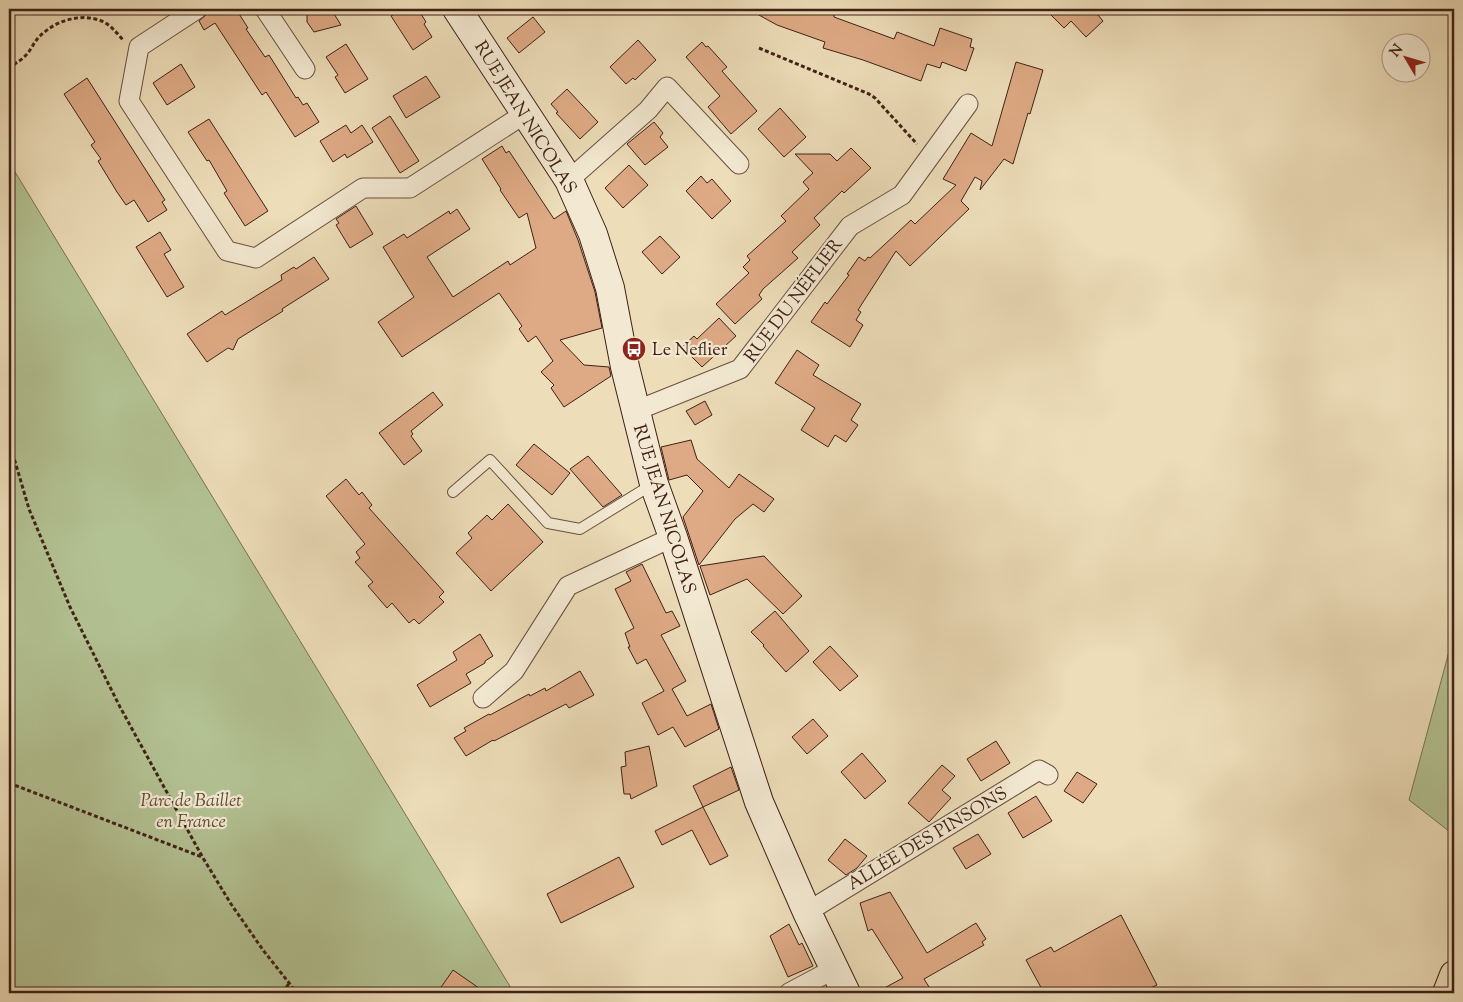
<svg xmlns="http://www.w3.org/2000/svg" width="1463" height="1002" font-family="'Sorts Mill Goudy',serif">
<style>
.green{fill:#b3c293;stroke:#797254}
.building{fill:#deaa85;stroke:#3f2116}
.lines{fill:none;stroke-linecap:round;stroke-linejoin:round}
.lane-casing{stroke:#6a503f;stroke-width:12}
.street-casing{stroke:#6a503f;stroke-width:21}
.secondary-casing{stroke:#3f2116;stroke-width:30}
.highway-casing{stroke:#3f2116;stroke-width:30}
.path{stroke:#3f2116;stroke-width:3;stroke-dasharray:4 2.5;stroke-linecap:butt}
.lane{stroke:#f3e9d2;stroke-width:10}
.street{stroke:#f3e9d2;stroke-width:19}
.secondary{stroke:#f3e9d2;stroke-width:28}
.highway{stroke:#edddb9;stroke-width:28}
.labels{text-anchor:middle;stroke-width:4.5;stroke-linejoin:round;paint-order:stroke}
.street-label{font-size:18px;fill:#3f2116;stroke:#f3e9d2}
.poi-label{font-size:18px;fill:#3f2116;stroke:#f3e9d2;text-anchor:start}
.park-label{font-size:18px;font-style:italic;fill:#5c4935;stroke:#f3e9d2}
</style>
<rect width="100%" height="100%" fill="#edddb9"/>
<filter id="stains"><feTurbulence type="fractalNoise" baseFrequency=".004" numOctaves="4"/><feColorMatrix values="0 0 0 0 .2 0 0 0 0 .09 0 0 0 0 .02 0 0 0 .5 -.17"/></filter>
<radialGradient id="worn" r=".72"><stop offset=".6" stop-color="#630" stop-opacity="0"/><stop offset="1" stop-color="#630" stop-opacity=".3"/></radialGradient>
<!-- green -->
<g class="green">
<path d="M9,162L514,993H9Z"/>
<path d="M1454,633V835L1409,800Z"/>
</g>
<!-- building -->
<g class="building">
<path d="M208,9H238H236L248,28L246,29L265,57L269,55L296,98L298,97L303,105L307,103L319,122L295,137L266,92L262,95L215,23L204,30L199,21L207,14Z"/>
<path d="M317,9H331L341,25L314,32L307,22V15Z"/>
<path d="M402,9H418L426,22L424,24L432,37L413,50L391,16Z"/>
<path d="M748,9H817L834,15V17L894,39L897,32L934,46L940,28L972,39L970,47L974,48L966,71L942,62L940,68L927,64L921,81L863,60L823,48L825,42L777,25Z"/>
<path d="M1045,9H1093L1103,21L1086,37L1071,21L1064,28Z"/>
<path d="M533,17L545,32L519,53L507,38Z"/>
<path d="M638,40L656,60L635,80L633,78L626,84L610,67Z"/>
<path d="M702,42L706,47L708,46L727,67L722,71L757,111L731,134L708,107L720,96L686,57Z"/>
<path d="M346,44L368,79L345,93L335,77L338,75L326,57Z"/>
<path d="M1016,62L1043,70L1030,114L1028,113L1013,164L1004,159L980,190L982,181L975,177L961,201L969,209L910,266L896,251L858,310L861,312L856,320L863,325L850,347L811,322L825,302L827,304L849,275L847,274L859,257L865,261L868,257L870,258L911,220L915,224L956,185L943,179L971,133L992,146Z"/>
<path d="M181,64L195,87L167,105L153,83Z"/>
<path d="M426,76L440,97L406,118L393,96Z"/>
<path d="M87,78L165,200L162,202L167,210L148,222L134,200L126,205L117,192L98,161L101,159L91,145L95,142L64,94Z"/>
<path d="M567,89L598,122L580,139L556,113L558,112L551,104Z"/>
<path d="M780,108L806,137L784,157L758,129Z"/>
<path d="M390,116L419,161L400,173L372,128Z"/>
<path d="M209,119L268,211L245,226L224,193L227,191L209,160L207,161L188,132Z"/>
<path d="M654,122L663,133L660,137L668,147L645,165L627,144Z"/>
<path d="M346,125L351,133L362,125L373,142L347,158L345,154L333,162L320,141Z"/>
<path d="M502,146L506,153L509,151L554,219L566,211L578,240L595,292L602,328L560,340L584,365L609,367L611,376L564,407L551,388L554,385L541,372L553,361L536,336L528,342L519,329L522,326L499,293L402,357L378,322L414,297L383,247L404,234L407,238L449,211L450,214L457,209L470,229L427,257L453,297L508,261L510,265L536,248L527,213L519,218L500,190L501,189L482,159Z"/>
<path d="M851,148L871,168L844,193L842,191L814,218L820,225L792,252L798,258L763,289L759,295L762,299L735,324L716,304L749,273L743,267L750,260L747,256L786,221L781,216L809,189L803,182L813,173L795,154H830L837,161Z"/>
<path d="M629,165L648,185L623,208L605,188Z"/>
<path d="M701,176L707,183L712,179L731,201L712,219L686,191Z"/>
<path d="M356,206L373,234L350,248L336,225L339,223L336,219Z"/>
<path d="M160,232L171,250L164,254L184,287L167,297L136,247Z"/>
<path d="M660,236L680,257L662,274L642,252Z"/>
<path d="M314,257L329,279L282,309L283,311L238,339L233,350L228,348L207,362L187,334L222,311L225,315L282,280L281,275L294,267L296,269Z"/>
<path d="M719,318L736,336L702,367L682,347L694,336L697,339Z"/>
<path d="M797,350L819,365L813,375L861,404L851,420L858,425L846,442L835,435L828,447L801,430L815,408L775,383Z"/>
<path d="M433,392L443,405L411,431L413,434L411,436L422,451L404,465L379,433Z"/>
<path d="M705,401L712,415L695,425L686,411Z"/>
<path d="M691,440L697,459L729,488L739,474L774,499L764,512L753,504L735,519L699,565L683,517L703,491L687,475L669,480L661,447Z"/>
<path d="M534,444L570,473L552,495L516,465Z"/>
<path d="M588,456L622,495L603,507L570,469Z"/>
<path d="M346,479L359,495L362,492L372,505L369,508L444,592L439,597L444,602L419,624L414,619L409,623L392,603L387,608L368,586L373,582L355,562L360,558L356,552L365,544L326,496Z"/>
<path d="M508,504L543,542L491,591L456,553L472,538L468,533L487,515L492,520Z"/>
<path d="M764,556L802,596L783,614L747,579L710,595L700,566Z"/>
<path d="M642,564L666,613L672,611L680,626L661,635L686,681L672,689L687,716L711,704L719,729L685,747L673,727L658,735L642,703L664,691L646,659L637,664L628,647H630L625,633L634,628L615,589L631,581L626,572Z"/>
<path d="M775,611L809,651L786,672L763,646L764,645L751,632Z"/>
<path d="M480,634L493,656L485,661V663L466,674L471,683L430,707L417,685L457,660L453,652Z"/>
<path d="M830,646L858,676L840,691L813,662Z"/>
<path d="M580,671L594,695L569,708L566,704L494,741L493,740L466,756L454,738L466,731L464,728L489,714L490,715L529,694L530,696L545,688L546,691Z"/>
<path d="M813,719L828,736L807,754L792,737Z"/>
<path d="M996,741L1010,763L981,781L967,759Z"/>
<path d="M649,746L657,786L631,799L630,794H624L621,767L626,766L625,752Z"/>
<path d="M862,753L886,781L865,799L841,772Z"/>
<path d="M942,765L955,776L942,790L951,798L929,822L908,803Z"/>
<path d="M731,767L739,790L703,807L693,786Z"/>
<path d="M1077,772L1097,784L1083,803L1064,791Z"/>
<path d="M1036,796L1052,821L1023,838L1008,813Z"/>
<path d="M703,807L728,856L710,865L692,830L662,845L655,831Z"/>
<path d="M978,834L991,854L966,869L953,848Z"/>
<path d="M845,839L867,856L857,868L846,875L828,860Z"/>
<path d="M619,857L634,887L561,923L547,894Z"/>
<path d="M890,892L927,953L976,923L986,939L982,942L984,945L924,979L933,993H875L903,978L872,929L868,931L860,903Z"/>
<path d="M1121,915L1157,985L1140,993H1044L1026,960L1051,947L1054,952Z"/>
<path d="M789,924L799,945L802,943L813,966L788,977L770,936Z"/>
<path d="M453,970L486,993H437Z"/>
</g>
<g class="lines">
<!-- lane casing -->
<g class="lane-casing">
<path id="lane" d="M453,492L490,460L548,523L580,529L653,484"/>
</g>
<!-- street casing -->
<g class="street-casing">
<g id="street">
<path d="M197,9L139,47L129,101L227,251L256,258L363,188H410L526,113"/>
<path d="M265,9L305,69"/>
<path d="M569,180L648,110L667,87L739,164"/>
<path d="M635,411L740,369L850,226L902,195L968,104"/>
<path d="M483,698L514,671L568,586L673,537"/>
<path d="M807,912L1039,770L1048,775"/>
<path d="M789,993L834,969"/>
</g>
</g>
<!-- secondary casing -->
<g class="secondary-casing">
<path id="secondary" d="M457,9L569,180L593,234L610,288L625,367L654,484L673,537L759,802L807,912L846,993"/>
</g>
<!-- highway casing -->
<g class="highway-casing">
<path id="highway" d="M1447,993L1454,975"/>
</g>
<!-- path -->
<g class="path">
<path d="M759,48L869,94L875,98L917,144"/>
<path d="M9,69C13,64 19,62 24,57C30,52 33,44 38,38C53,22 77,13 99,20C109,23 116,32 123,40"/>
<path d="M9,441L29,509L70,607L120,707L203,858L231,904L263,950L297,993"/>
<path d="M9,783L202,857"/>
<path d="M283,993L289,983"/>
</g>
<!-- lane -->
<use href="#lane" class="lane"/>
<!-- street -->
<use href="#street" class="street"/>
<!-- secondary -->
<use href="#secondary" class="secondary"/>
<!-- highway -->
<use href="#highway" class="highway"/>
</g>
<!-- icons -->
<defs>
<g id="bus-disc" transform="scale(1.25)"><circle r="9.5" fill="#8f2418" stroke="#f3e9d2"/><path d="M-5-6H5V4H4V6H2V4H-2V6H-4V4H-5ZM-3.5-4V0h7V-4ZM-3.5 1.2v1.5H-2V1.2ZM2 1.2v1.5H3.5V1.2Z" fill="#fff"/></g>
</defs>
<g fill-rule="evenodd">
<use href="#bus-disc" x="634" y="349"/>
</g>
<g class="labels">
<!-- street labels -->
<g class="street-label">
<text transform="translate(526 117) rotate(58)" y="6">RUE JEAN NICOLAS</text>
<text transform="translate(793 300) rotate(-53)" y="6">RUE DU NÉFLIER</text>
<text transform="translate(665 509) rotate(73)" y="6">RUE JEAN NICOLAS</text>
<text transform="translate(927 838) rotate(-31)" y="6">ALLÉE DES PINSONS</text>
</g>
<!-- poi labels -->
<g class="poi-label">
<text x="652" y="355">Le Neflier</text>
</g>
<!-- park labels -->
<g class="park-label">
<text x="191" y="806">Parc de Baillet<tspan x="191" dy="21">en France</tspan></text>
</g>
</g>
<!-- margin -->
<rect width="1463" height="1002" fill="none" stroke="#edddb9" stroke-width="30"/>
<rect x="10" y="10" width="1443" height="982" fill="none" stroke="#3f2116" stroke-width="2.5"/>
<rect x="15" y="15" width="1433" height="972" fill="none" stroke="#3f2116"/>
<!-- north arrow -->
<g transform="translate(1406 58) rotate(308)"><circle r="24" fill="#f3e9d2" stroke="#ab9987"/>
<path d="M0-4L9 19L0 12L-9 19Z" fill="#8f2418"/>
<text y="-8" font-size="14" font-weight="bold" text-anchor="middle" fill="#3f2116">N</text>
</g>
<rect width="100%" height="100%" filter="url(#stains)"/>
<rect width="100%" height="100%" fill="url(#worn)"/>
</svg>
